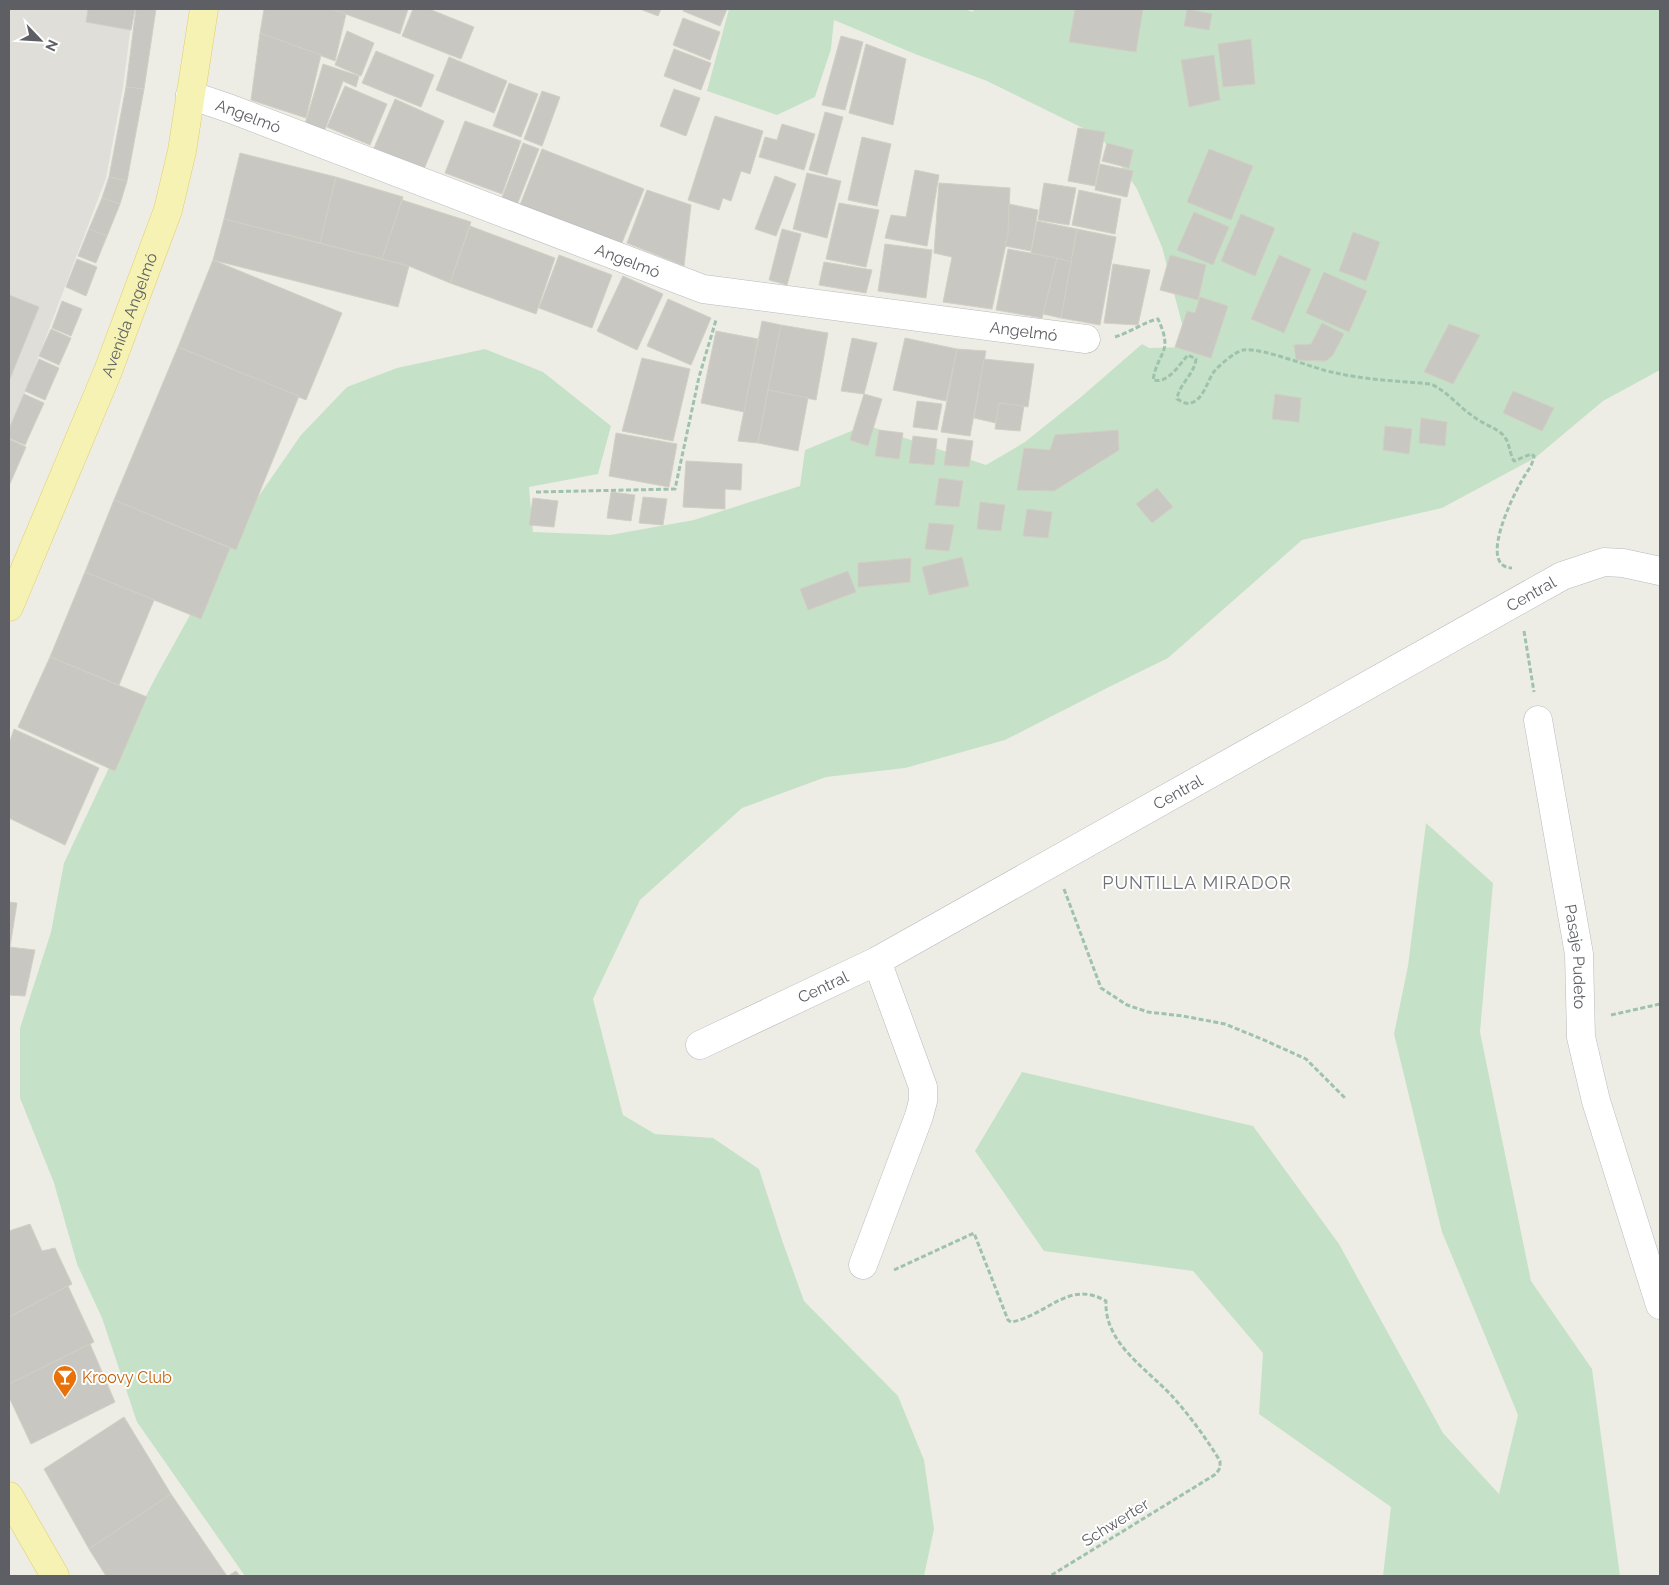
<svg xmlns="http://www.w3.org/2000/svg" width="1669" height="1585" font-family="Raleway,sans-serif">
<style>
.industrial{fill:#dfded9}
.green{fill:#c5e2c8}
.building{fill:#c9c7c2;stroke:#d2cfc4}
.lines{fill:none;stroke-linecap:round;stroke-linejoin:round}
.minor-casing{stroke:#b7b9bd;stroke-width:29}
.major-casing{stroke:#e0cd6b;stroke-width:29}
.path{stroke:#9fc2ad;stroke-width:3;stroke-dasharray:5 2.5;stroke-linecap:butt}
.minor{stroke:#fff;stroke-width:28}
.major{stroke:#f5f2b3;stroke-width:28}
.labels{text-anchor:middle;stroke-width:4;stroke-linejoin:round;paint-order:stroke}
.street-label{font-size:16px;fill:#5d5f64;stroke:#fff}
.food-label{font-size:16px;fill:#c56008;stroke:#fff;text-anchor:start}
.neighbourhood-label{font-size:18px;letter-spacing:1px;fill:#6e7176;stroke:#fff}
</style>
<rect width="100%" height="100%" fill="#eeede5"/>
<!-- industrial -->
<path class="industrial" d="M9,9H133L123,87L106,178L9,435Z"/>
<!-- green -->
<g class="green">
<path d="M729,9H963L974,12L972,9H1660V370L1603,401L1535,458L1442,508L1302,540L1168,658L1109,687L1005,740L905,768L826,777L742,808L640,900L593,999L623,1115L655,1134L713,1138L759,1169L782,1240L804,1301L898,1396L924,1460L934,1529L924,1576H245L137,1422L102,1318L77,1264L54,1183L20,1098V1028L51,932L64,863L116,753L159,671L245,516L301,435L347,387L397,368L485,349L543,372L611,426L598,474L529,487L533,532L610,535L694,520L800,486L805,450L866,425L986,465L1025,442L1081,397L1142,344L1149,348L1188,347L1162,247L1137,189L1101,137L987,81L915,54L834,20L831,49L815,97L777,115L707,91Z"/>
<path d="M1426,823L1493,883L1480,1032L1531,1281L1592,1369L1620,1576H1383L1391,1507L1259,1414L1263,1353L1193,1271L1044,1251L975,1151L1022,1072L1253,1126L1339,1244L1443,1433L1499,1494L1518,1415L1442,1232L1394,1034L1408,966Z"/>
</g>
<!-- building -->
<g class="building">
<path d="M88,9H135L131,30L86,22Z"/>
<path d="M136,9H156L144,89L126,87Z"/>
<path d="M264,9H332L346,14L335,61L260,33Z"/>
<path d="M332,9H408L400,34Z"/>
<path d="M413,9H429L474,27L461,59L402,36Z"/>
<path d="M640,9H661L658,16Z"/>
<path d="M684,9H727L720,26L683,11Z"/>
<path d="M1075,9H1143L1136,52L1069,42Z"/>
<path d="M1187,9L1212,14L1209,30L1184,26Z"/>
<path d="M683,18L720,32L710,60L673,45Z"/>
<path d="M347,31L374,43L361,76L335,65Z"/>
<path d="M260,33L321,55L306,118L251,100Z"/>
<path d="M841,36L863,42L845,110L822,105Z"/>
<path d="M1251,39L1255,84L1223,87L1218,44Z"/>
<path d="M866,44L906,59L893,125L849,113Z"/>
<path d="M674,49L711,63L701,90L664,76Z"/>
<path d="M376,51L434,75L421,107L362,83Z"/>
<path d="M1214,55L1220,100L1189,107L1181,60Z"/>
<path d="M449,57L507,81L494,113L436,90Z"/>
<path d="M323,64L359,76L356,87L343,81L324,132L305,124Z"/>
<path d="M509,83L538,94L521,137L493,126Z"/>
<path d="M345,86L387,104L370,145L327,127Z"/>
<path d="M126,87L144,89L127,181L109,177Z"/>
<path d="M674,89L700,98L686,136L660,126Z"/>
<path d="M542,91L560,97L542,146L524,139Z"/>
<path d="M395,99L444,121L424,169L374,148Z"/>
<path d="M825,112L843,117L827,175L809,170Z"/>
<path d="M715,116L763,131L750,174L741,171L731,201L723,198L719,210L688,200Z"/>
<path d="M465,121L521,141L502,194L445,173Z"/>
<path d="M782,124L815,134L804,170L759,157L765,137L777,140Z"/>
<path d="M1078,128L1105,132L1095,186L1068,181Z"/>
<path d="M862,137L891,144L877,206L848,200Z"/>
<path d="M523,143L539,149L517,205L501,200Z"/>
<path d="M1107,143L1133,150L1129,168L1102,161Z"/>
<path d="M542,149L644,189L621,245L520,205Z"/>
<path d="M1209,149L1253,166L1231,220L1187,202Z"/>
<path d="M240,153L336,177L320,243L224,219Z"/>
<path d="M1100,164L1133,171L1127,197L1095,190Z"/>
<path d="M915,170L939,175L927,246L885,238L891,215L906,217Z"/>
<path d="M807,173L841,181L827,238L793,229Z"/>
<path d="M775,176L796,184L776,236L755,229Z"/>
<path d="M109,177L127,181L120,204L102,198Z"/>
<path d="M336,177L403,197L382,259L320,243Z"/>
<path d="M939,183L1010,188L1008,235L992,309L943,302L952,257L934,253Z"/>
<path d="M1044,183L1076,188L1069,225L1038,220Z"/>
<path d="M647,190L691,205L684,266L627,243Z"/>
<path d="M1079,190L1121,199L1115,234L1072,225Z"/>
<path d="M102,198L120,204L107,236L89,229Z"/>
<path d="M402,200L471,222L450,283L409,266L382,259Z"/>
<path d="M839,203L879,210L866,267L826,259Z"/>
<path d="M1009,204L1038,210L1031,251L1005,246L1008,235Z"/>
<path d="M1194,212L1229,227L1213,265L1177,250Z"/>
<path d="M1241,214L1275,228L1255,276L1221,261Z"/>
<path d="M224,219L409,266L398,307L213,260Z"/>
<path d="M1037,221L1077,229L1071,262L1031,253Z"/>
<path d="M470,226L555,258L536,314L450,283Z"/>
<path d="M89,229L107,236L96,263L78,256Z"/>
<path d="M782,229L801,234L787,285L769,280Z"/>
<path d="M1077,229L1116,237L1100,325L1061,318Z"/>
<path d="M1353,232L1380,242L1366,281L1339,271Z"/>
<path d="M885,244L932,250L926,298L878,291Z"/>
<path d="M1008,249L1057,258L1042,318L996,310Z"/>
<path d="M559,255L612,275L592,328L539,308Z"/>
<path d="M1170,255L1206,265L1198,300L1160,290Z"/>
<path d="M1279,255L1311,269L1284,333L1251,319Z"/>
<path d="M1057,258L1071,262L1061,318L1043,314Z"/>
<path d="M77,259L97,267L86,296L66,287Z"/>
<path d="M213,260L342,313L306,400L178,347Z"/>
<path d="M824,262L872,270L866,293L819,285Z"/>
<path d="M1113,264L1150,270L1138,325L1104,323Z"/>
<path d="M1324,272L1367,291L1349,332L1306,313Z"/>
<path d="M623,276L663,294L637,350L597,331Z"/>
<path d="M9,295L39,307L9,381Z"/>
<path d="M1200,297L1228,306L1211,358L1175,347L1187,311L1195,313Z"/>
<path d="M668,299L711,318L691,365L647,346Z"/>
<path d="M62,301L82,309L71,336L52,328Z"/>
<path d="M762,321L781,325L768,390L758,443L738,441Z"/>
<path d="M1322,323L1344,334L1333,355L1326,361L1296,360L1294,345L1311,344Z"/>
<path d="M1449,324L1480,335L1453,384L1424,372Z"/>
<path d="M781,325L828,333L816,400L768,390Z"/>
<path d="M51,329L71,338L59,365L39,356Z"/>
<path d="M716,331L758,339L744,412L701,403Z"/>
<path d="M852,338L877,343L864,394L841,391Z"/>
<path d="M905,338L957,349L946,401L893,390Z"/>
<path d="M178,347L299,396L236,550L114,500Z"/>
<path d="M957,349L986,351L970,436L941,432Z"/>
<path d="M642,358L690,369L673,441L622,431Z"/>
<path d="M39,359L59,368L45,400L25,391Z"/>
<path d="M984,359L1034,364L1028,407L999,403L996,423L974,418Z"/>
<path d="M768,390L808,398L798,451L758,443Z"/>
<path d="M1513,391L1554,408L1542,431L1503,413Z"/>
<path d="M24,394L44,403L25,445L9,438V429Z"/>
<path d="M864,394L882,399L868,446L850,440Z"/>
<path d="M1275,394L1301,398L1299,422L1272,419Z"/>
<path d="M917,401L942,404L937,430L913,427Z"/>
<path d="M999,403L1024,406L1020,431L995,429Z"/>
<path d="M1421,418L1447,422L1445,446L1419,443Z"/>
<path d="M1385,426L1412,429L1409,454L1383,450Z"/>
<path d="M879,430L903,433L899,459L875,456Z"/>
<path d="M1118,430L1119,450L1054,491L1017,490L1024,448L1050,450L1055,435Z"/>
<path d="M616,433L677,444L669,487L609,476Z"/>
<path d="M913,436L937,439L934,465L909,463Z"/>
<path d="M948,438L973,441L969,467L944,465Z"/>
<path d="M9,439L26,447L9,486Z"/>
<path d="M686,461L742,464L741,490L725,489V509L683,507Z"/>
<path d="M939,478L963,481L959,507L935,505Z"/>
<path d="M1157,488L1173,507L1152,523L1136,504Z"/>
<path d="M611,492L635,495L631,521L607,518Z"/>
<path d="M643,497L667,499L663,525L639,523Z"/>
<path d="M533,498L558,501L554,527L529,525Z"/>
<path d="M114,500L230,548L201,619L85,572Z"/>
<path d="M980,502L1005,505L1001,531L977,529Z"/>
<path d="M1027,509L1052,512L1048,538L1023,536Z"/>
<path d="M929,523L954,525L949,551L925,549Z"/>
<path d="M962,557L969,586L929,595L922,567Z"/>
<path d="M911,558L910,582L858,587V563Z"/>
<path d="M848,571L856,592L808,610L800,589Z"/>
<path d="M85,572L154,600L119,685L50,657Z"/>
<path d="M50,657L147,697L115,771L18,727Z"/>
<path d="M14,729L99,768L65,845L9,818V744Z"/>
<path d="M9,902L17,903L10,947H9Z"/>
<path d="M9,947L35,950L25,996L9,995Z"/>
<path d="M30,1224L42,1251L55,1248L72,1284L9,1317V1231Z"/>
<path d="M68,1286L94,1342L9,1384V1317Z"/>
<path d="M90,1344L115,1402L31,1444L9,1397V1384Z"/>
<path d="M124,1417L171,1494L89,1549L44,1469Z"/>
<path d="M171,1494L227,1576H106L89,1549Z"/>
<path d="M236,1571L240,1576H228Z"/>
</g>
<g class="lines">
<!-- minor casing -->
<g class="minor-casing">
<g id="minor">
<path id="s1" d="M190,95L231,109L703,289L1086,339"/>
<path id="s2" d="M1538,720L1579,954L1581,1037L1596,1101L1660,1305"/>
<path id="s3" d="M700,1045L877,961L1562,576L1604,562L1623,563L1660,571"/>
<path d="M863,1265L919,1116L923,1101V1087L877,961"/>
</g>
</g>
<!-- major casing -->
<g class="major-casing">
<g id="major">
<path id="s4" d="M9,607L108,371L168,210L182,151L204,9"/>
<path d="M9,1496L55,1576"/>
</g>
</g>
<!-- path -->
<g class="path">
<path d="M1115,337C1129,333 1146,321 1158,319C1174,354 1158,350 1153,380C1168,384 1178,366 1188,355L1196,359C1194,375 1179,384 1177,399C1181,401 1186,405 1191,403C1203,400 1207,382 1213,373C1218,366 1236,351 1243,350C1263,347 1313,369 1336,373C1367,380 1399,381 1431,384C1448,392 1459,407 1474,417C1483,424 1497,428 1504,436C1510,443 1509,453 1514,461L1531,454L1534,456C1533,466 1524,475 1520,484C1512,498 1478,567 1512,568"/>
<path d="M536,492L675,489L699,377L716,320"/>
<path d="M1524,631L1534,692"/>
<path d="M1064,889L1101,988L1127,1005L1148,1012L1183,1016L1225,1024L1264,1040L1306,1059L1346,1099"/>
<path d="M1611,1015L1660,1004"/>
<path d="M894,1270L974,1233L1008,1320L1011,1322C1047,1316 1068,1279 1106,1301C1104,1343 1146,1368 1172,1396C1190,1416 1206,1438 1220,1461V1468L1216,1474L1050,1576"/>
</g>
<!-- minor -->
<use href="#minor" class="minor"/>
<!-- major -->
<use href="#major" class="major"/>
</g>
<!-- icons -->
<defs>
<g id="bar-pin" transform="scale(1.25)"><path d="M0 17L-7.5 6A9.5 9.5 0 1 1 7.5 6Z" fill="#e8710a" stroke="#fff"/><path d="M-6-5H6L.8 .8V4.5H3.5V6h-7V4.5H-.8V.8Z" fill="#fff"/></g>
</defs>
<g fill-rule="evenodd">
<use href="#bar-pin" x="65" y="1377"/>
</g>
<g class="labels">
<!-- street labels -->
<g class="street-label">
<text dy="6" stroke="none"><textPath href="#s1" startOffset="62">Angelmó</textPath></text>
<text dy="6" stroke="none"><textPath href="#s1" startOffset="468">Angelmó</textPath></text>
<text dy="6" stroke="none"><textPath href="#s4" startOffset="316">Avenida Angelmó</textPath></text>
<text dy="6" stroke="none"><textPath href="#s1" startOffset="872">Angelmó</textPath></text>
<text dy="6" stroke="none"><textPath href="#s3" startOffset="946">Central</textPath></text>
<text dy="6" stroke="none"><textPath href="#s3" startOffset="541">Central</textPath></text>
<text dy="6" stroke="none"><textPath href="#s2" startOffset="240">Pasaje Pudeto</textPath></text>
<text dy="6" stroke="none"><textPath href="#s3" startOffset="136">Central</textPath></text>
<text transform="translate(1115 1522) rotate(-32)" y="6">Schwerter</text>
</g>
<!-- food labels -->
<g class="food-label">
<text x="82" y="1383">Kroovy Club</text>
</g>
<!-- neighbourhood labels -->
<g class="neighbourhood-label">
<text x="1197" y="889">PUNTILLA MIRADOR</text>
</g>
</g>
<!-- border -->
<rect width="1669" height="1585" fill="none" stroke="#5d5f64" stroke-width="20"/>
<!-- north arrow -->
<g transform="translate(40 40) rotate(115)" stroke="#ffffff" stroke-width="4" paint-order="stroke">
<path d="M0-4L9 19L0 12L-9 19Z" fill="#5d5f64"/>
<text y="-8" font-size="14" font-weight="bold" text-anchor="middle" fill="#5d5f64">N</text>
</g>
</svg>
